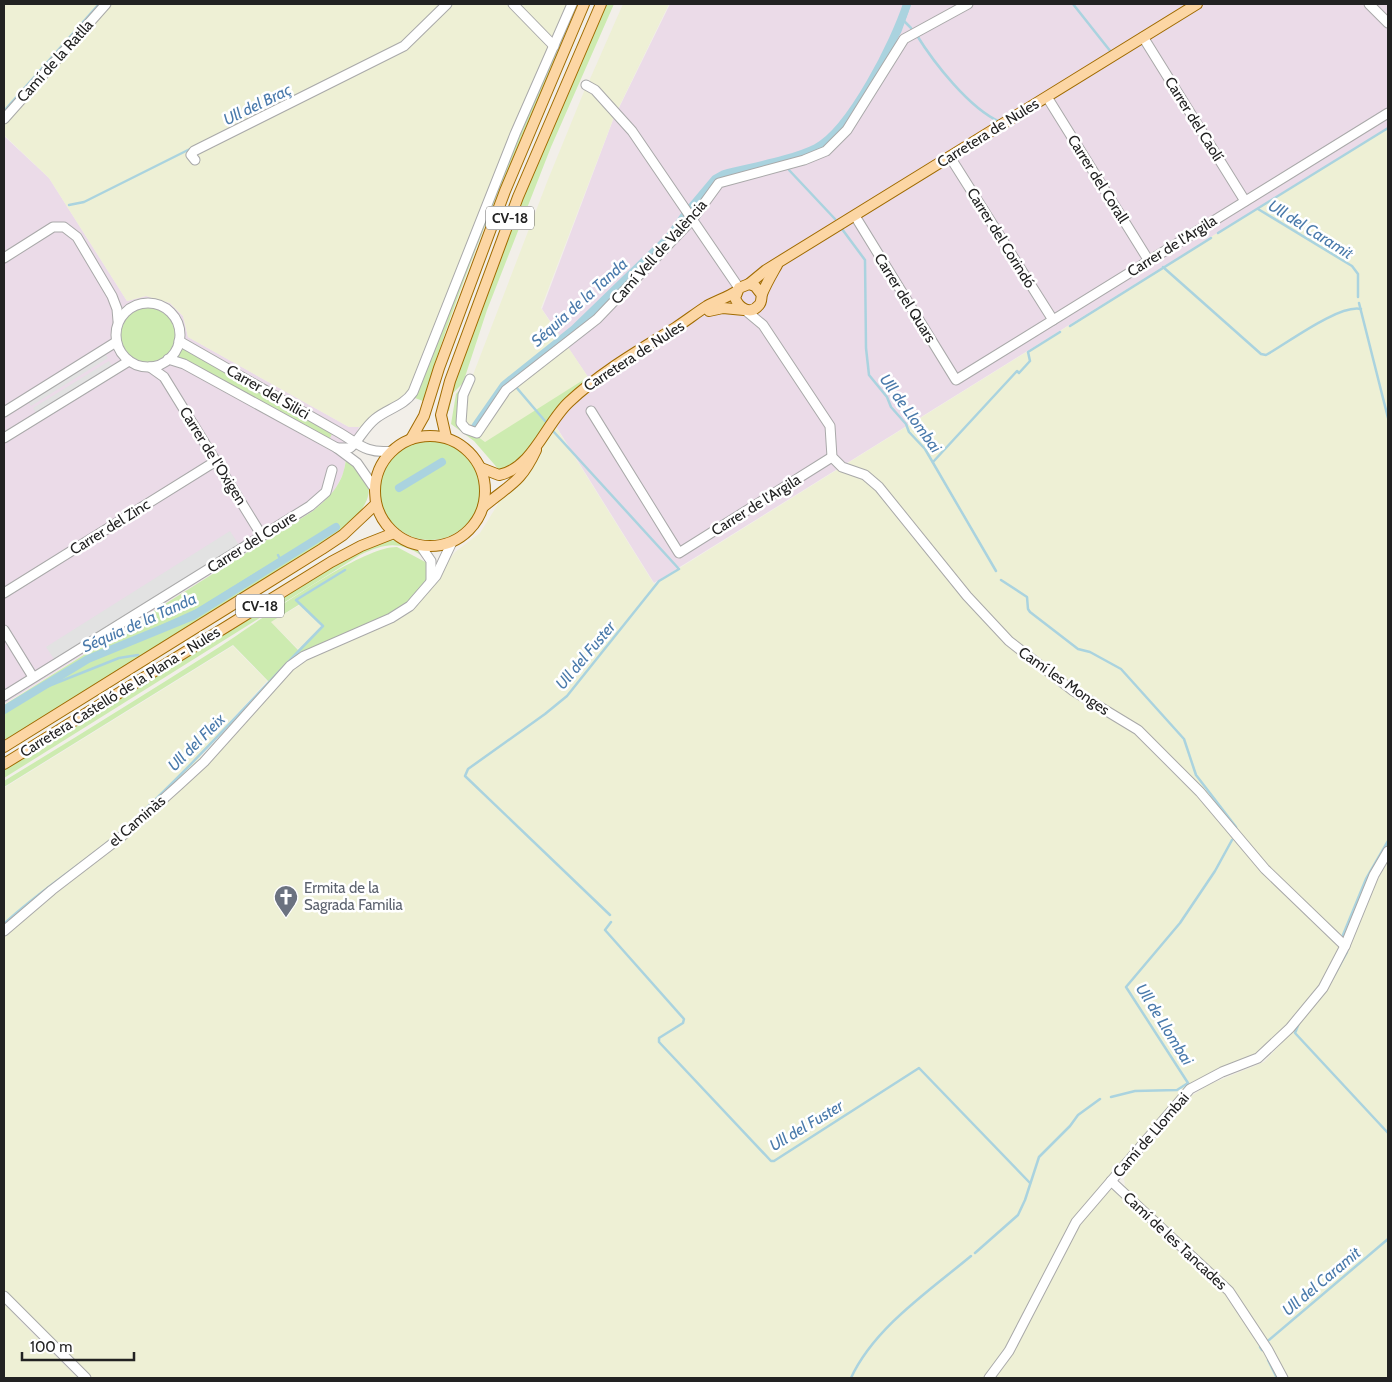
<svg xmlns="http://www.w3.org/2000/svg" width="1392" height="1382" font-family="Cabin,sans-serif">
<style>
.industrial{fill:#ebdbe8}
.farmland{fill:#eef0d5}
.grass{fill:#cdebb0;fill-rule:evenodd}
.parking{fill:#e2e2e2}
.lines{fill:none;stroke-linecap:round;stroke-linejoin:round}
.stream{stroke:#aad3df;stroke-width:2.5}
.canal{stroke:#aad3df;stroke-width:8}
.minor-casing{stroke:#a9a9a9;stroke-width:11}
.major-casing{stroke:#a06b00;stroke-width:12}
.minor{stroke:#fff;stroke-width:9}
.major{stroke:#fcd6a4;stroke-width:10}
.labels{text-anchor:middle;stroke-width:5;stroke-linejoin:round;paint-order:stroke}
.shield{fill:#fff;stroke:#646464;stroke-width:1}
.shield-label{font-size:14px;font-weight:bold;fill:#222}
.street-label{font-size:15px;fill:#222;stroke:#fff}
.worship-label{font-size:15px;fill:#5b616d;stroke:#fff;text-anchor:start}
.water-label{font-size:16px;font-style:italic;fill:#4a7aab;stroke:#fff}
</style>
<rect width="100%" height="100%" fill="#f2efe9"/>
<!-- industrial -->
<g class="industrial">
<path d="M670,4H1388V127L654,583L544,407L588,377L542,309L613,120Z"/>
<path d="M4,136L49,178L127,301L146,296L170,303L183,316L188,337L349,427H359L346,457L344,472L333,494L313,511L4,704Z"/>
</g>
<!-- farmland -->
<g class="farmland">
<path d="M4,4H105L4,117Z"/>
<path d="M109,4H509L552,46L411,392L364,427H349L188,337L183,316L170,303L146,296L127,301L49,178L4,135V122Z"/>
<path d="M518,4H571L553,43Z"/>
<path d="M623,4H669L617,111L590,83V79Z"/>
<path d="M585,89H588L614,117L541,308L564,343L506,389L476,432L467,428L461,412L471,380L547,182Z"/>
<path d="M1388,127V850L1373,874L1345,945L1257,860L1345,946L1322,987L1271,1046L1258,1058L1222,1072L1190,1088L1075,1220L1022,1325L988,1378H87L4,1295V932L52,891L121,837L179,786L204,762L291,666L324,647L392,619L411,606L434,581L444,561L449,560L455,552L480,533L498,504L500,495L517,484L528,472L554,424L654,584L840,468L854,470L865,475L878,488L966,596L1009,642L1034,664L1062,683L1009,640L968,596L879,487L866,474L843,466Z"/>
<path d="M566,344L588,377L536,412L485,442L477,435L507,391Z"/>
<path d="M300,605L323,626L298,649L271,622Z"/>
<path d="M233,646L267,681L199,755L202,758L126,828L37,897L4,926V788Z"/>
<path d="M1388,861V1378H1288L1265,1336L1234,1292L1125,1188L1124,1176L1190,1097L1208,1085L1264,1062L1292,1032L1336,972L1353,939L1373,888Z"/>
<path d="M1112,1189L1227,1295L1270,1361L1278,1378H995L1078,1226L1108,1190Z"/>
<path d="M4,1301L20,1321L78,1378H4Z"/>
</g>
<!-- grass -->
<g class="grass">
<path d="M574,4H579C523,134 464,265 423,401L415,398L412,400L512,150Z"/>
<path d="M605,4H614L551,147L487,310L463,383L453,393L449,411L446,410L450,393L531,175Z"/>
<circle cx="148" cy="335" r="27"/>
<path d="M182,347L333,432L329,440L178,356Z"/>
<path d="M588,377L563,402L520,460L500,471L474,441L451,424L456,394L465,384L460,423L485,442Z"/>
<circle cx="430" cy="490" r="50"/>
<path d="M346,458C384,487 369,505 340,533L4,742V705L313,511C331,496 344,483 346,458Z"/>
<path d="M389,540C401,540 416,546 422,556C398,540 384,544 360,555L4,778V769L343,559Z"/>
<path d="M397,547L429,564V581L422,591L390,616L318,646L270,683L233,645L4,787V781C73,739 142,696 210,653C248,630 358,546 397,547ZM300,604L323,626L298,650L271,622Z"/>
</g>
<!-- parking -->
<g class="parking">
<path d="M105,354L108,358L31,406L28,401Z"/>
<path d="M109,361L112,366L36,413L33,408Z"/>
<path d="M230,531L239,545L54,659L46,647Z"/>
</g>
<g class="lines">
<!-- stream -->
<g class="stream">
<path d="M1073,4L1111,52"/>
<path d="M902,19L911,28"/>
<path d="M916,34C934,63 969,108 1000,122"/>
<path d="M869,87L900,32L910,4"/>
<path d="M4,111L99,4"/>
<path d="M836,134L846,124"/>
<path d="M798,157L827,144"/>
<path d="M789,170L835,219"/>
<path d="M724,177L769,165"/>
<path d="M69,205L84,202L192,148"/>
<path d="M1258,209L1352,266L1358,274V297"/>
<path d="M692,210L711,187"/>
<path d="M842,229L865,260L866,348L869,375L887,397L891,407L906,424L909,432L925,449L996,571"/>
<path d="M1218,233L1388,128"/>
<path d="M673,234L683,221"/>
<path d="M1163,267L1261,354L1266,355C1286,344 1339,304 1361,309"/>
<path d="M1359,303L1388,418"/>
<path d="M1070,326L1211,238"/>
<path d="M580,327L637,272"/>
<path d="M516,387L545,421"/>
<path d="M553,431L679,569L659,581L567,696L545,714L468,769L465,776L610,915"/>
<path d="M933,462L1017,371L1019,373L1030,361L1028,352L1060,332"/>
<path d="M1001,580L1027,597L1028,609L1030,612L1078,649L1090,652L1121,669L1184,739L1196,775L1236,827V831"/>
<path d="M87,660L195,611L280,559L278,555"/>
<path d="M4,713L41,689L119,658L138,655"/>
<path d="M611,922L605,930L684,1019L683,1023L659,1038V1042L771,1161H774L919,1068L1030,1183"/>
<path d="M4,924C42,888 87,862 126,827C195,764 257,693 323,626L296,600L345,570"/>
<path d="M1343,940V935L1366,879L1388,841"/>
<path d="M1331,981L1347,952"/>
<path d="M1299,1023L1295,1033L1388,1133"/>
<path d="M1111,1097L1135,1091L1177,1090L1188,1083L1126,987L1180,923L1215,871L1232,840"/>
<path d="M975,1253L1018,1215L1025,1200L1039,1157L1070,1126L1078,1115L1100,1099"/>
<path d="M1269,1340L1388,1239"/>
<path d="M1260,1347L1262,1350"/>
<path d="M1268,1360L1277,1378"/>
<path d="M851,1378C874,1328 929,1291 971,1256"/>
</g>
<!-- canal -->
<g class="canal">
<path d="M689,210L715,179L724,174C751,167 792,160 816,148C851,130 895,41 907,4"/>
<path d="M472,431L504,385L574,329L669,237L684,216"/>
<path d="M399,488L442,462"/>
<path d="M4,710L88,659L193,616L336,527"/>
</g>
<!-- minor casing -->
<g class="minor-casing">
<g id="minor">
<path d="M513,4L554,46"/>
<path d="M1369,4L1388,23"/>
<path d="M1143,37L1245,201"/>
<path d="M586,85L595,90L632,131L739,288"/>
<path d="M1047,97L1149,261"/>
<path d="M4,119L106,4"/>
<path d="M950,157L1053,320"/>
<path d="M195,160L191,155L194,151L404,46L447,4"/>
<path d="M855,216L956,380L1388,113"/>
<path d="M4,258L53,227H64L77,237L112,296L117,309L118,321"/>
<circle cx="148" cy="335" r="32"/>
<path d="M745,310L763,325L830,426L832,457L842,467L865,475L879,487L967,596L1009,641L1072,690L1138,730L1200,792L1265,869L1345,946"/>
<path d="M179,341L340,433C360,445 367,454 392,451"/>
<path d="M168,359L184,364L337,448L357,463L375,489"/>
<path d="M150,367L164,377L262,536"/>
<path d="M470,379L463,395L461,423L466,429L477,433L506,390L597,319L692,220L719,183L804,160L826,151L847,130L904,39L968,4"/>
<path d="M591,411L679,553L832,457"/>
<path d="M4,412L116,342"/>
<path d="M4,438L129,361"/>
<path d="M337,448H350C360,439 364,428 375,419C387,409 404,406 413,392L515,134L572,4"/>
<path d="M420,545L431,561V580"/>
<path d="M4,593L216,461"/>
<path d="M4,630L33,677"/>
<path d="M4,696L310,506L326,492L332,470"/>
<path d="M4,931L52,890L121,837L179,785L204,762L290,666L304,656L391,618L410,606L436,576L452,542"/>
<path d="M1111,1181L1229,1291L1268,1350L1283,1378"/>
<path d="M4,1296L86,1378"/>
<path d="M989,1378L1009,1351L1076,1222L1190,1089L1222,1072L1258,1058L1290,1028L1323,988L1345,946L1374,875L1388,851"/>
</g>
</g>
<!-- major casing -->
<g class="major-casing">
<g id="major">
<path d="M749,284L766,270L1197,4"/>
<path d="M762,295L755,286L749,284L739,288L735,298C739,308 750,316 759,305C762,302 761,298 762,294C766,284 772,274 777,265"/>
<path d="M709,311L723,308L744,310"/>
<circle cx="430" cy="491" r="55"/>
<path d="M446,437L441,415L450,381L518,197L601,4"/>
<path d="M411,439L424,416L439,368L505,191L584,4"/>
<path d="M481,468L499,475C533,468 546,423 569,402C601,372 638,351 675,328C686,321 696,313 707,306C717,300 727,298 737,291"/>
<path d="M483,507C510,484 520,484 536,450"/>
<path d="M4,747L322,549L343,535L376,504"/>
<path d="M4,764L331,562L361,546L394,533"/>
</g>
</g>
<!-- minor -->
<use href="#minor" class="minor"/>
<!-- major -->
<use href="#major" class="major"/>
</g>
<!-- icons -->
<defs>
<g id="church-pin" transform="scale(1.25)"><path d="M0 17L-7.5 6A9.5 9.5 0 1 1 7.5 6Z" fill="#6b7280" stroke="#fff"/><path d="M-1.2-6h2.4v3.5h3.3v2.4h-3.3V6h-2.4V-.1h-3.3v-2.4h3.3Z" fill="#fff"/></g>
</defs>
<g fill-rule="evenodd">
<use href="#church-pin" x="286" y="897"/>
</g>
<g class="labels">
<!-- shield labels -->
<g class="shield">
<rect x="486" y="206.5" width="48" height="23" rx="4"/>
<rect x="236" y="594.5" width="48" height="23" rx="4"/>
</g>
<g class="shield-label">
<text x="510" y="223">CV-18</text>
<text x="260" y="611">CV-18</text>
</g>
<!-- street labels -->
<g class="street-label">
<text transform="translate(55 61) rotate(-48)" y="5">Camí de la Ratlla</text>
<text transform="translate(1194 119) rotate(58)" y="5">Carrer del Caolí</text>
<text transform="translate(988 133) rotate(-32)" y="5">Carretera de Nules</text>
<text transform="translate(1098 179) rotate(58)" y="5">Carrer del Corall</text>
<text transform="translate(1001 238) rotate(58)" y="5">Carrer del Corindó</text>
<text transform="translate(1172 246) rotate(-32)" y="5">Carrer de l'Argila</text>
<text transform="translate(659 252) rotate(-48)" y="5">Camí Vell de València</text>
<text transform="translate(905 298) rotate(58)" y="5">Carrer del Quars</text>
<text transform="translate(634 356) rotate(-33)" y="5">Carretera de Nules</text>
<text transform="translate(268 392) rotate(30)" y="5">Carrer del Silici</text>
<text transform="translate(213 456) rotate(58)" y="5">Carrer de l'Oxigen</text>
<text transform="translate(756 505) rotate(-32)" y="5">Carrer de l'Argila</text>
<text transform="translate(110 527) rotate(-32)" y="5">Carrer del Zinc</text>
<text transform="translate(252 542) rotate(-32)" y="5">Carrer del Coure</text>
<text transform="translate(1064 681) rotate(35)" y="5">Camí les Monges</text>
<text transform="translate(120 692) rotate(-32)" y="5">Carretera Castelló de la Plana - Nules</text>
<text transform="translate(137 821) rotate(-41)" y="5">el Caminàs</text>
<text transform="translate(1151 1135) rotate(-49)" y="5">Camí de Llombai</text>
<text transform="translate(1175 1241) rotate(43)" y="5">Camí de les Tancades</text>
</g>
<!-- worship labels -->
<g class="worship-label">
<text x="304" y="893">Ermita de la<tspan x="304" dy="17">Sagrada Familia</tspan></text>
</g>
<!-- water labels -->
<g class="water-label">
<text transform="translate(257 104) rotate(-26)" y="6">Ull del Braç</text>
<text transform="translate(1311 229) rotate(32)" y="6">Ull del Caramit</text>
<text transform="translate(579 302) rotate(-42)" y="6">Séquia de la Tanda</text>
<text transform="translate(911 413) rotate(54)" y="6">Ull de Llombai</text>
<text transform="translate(139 622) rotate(-24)" y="6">Séquia de la Tanda</text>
<text transform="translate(585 655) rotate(-50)" y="6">Ull del Fuster</text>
<text transform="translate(196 742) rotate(-45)" y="6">Ull del Fleix</text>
<text transform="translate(1165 1024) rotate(58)" y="6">Ull de Llombai</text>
<text transform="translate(806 1125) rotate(-31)" y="6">Ull del Fuster</text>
<text transform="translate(1321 1281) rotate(-40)" y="6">Ull del Caramit</text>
</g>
</g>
<!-- border -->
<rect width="1392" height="1382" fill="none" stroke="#222222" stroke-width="10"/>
<!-- scale -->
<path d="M22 1352v8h112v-8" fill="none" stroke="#222222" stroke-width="2.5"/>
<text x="30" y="1352" font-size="15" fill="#222222" stroke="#ffffff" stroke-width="4" paint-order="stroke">100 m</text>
</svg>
